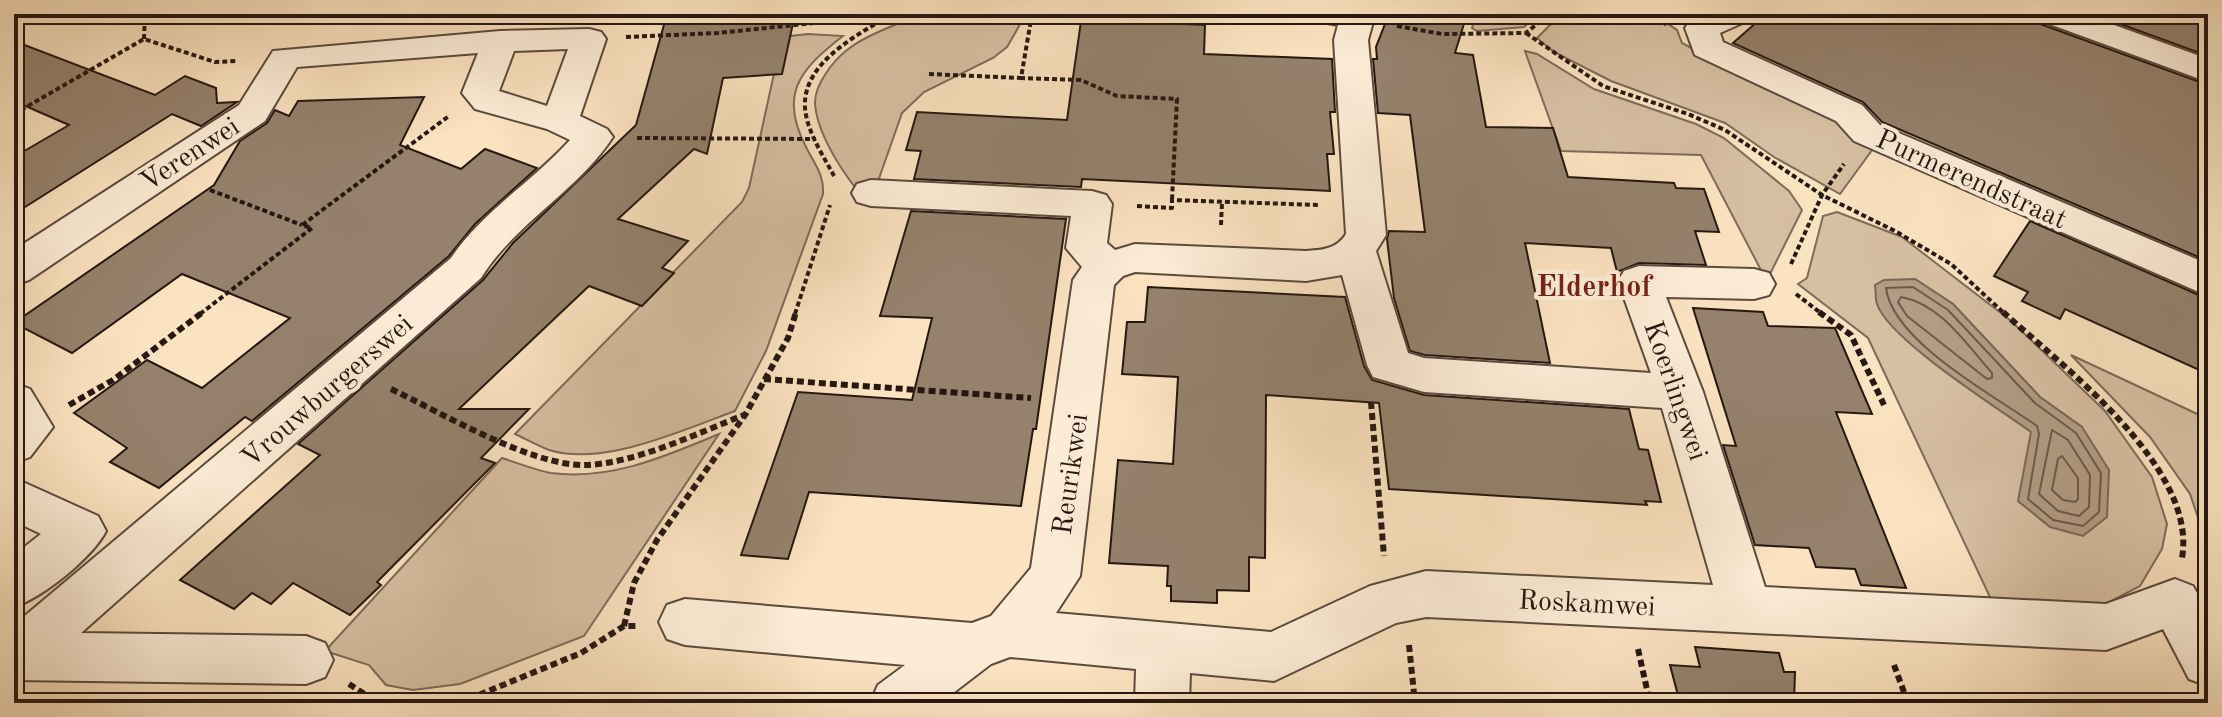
<svg xmlns="http://www.w3.org/2000/svg" width="2222" height="717" font-family="'Old Standard TT',serif">
<style>
.green{fill:#d7bfa2;stroke:#7e6b5a;stroke-width:2;fill-rule:evenodd}
.water{fill:#b39d85;stroke:#7b6757;stroke-width:2}
.lines{fill:none;stroke-linecap:round;stroke-linejoin:round}
.shore{stroke:#6c5a4c;stroke-width:2}
.building{fill:#95816c;stroke:#261712;stroke-width:2}
.minor-casing{stroke:#5b4a3e;stroke-width:4}
.path-far1{stroke:#261712;stroke-width:4;stroke-dasharray:5 3;stroke-linecap:butt}
.path{stroke:#261712;stroke-width:6;stroke-dasharray:7 4;stroke-linecap:butt}
.minor{fill:#fcecd6;fill-rule:evenodd}
.labels{text-anchor:middle;stroke-width:8;stroke-linejoin:round;paint-order:stroke}
.street-label{font-size:28px;fill:#261712;stroke:#fcecd6}
.neighbourhood-label{font-size:30px;font-weight:bold;fill:#7a1f14;stroke:#fcecd6}
</style>
<rect width="100%" height="100%" fill="#fbe2c0"/>
<filter id="stains"><feTurbulence type="fractalNoise" baseFrequency=".0025" numOctaves="4"/><feColorMatrix values="0 0 0 0 .2 0 0 0 0 .09 0 0 0 0 .02 0 0 0 .5 -.17"/></filter>
<radialGradient id="worn" r=".72"><stop offset=".6" stop-color="#630" stop-opacity="0"/><stop offset="1" stop-color="#630" stop-opacity=".3"/></radialGradient>
<!-- green -->
<g class="green">
<path d="M920,14H1026L1007,47L993,58L924,92L902,113L876,187L854,186C838,165 816,130 815,102C815,84 834,60 847,50C867,34 897,25 920,14Z"/>
<path d="M1476,14H1537L1524,27L1477,31L1472,28Z"/>
<path d="M1561,14H1653L1677,30L1682,43L1708,57L1798,96L1875,146L1840,194L1774,157L1725,123L1611,81L1554,52L1537,38Z"/>
<path d="M808,34L843,36C799,70 778,95 807,149C816,166 824,175 823,194L766,351L735,411C683,430 603,467 549,450C538,446 526,439 515,434L742,202L749,188L782,37Z"/>
<path d="M1525,51L1537,54L1594,89L1696,124L1724,138L1789,191L1802,210L1769,276H1764L1701,155L1561,151Z"/>
<path d="M1837,212L1902,237L2010,320L2105,411L2152,477L2167,524L2162,549L2140,586L2104,605L1997,612L1868,338L1798,284L1807,278L1823,216ZM1915,279L1953,304L2040,397L2082,427L2027,463L2032,432L1977,394L1894,328Z"/>
<path d="M2071,355L2208,419V547L2190,494L2150,437Z"/>
<path d="M719,434L584,636L460,684L413,690L386,685L369,665L325,651L502,458C518,463 535,470 551,473C610,481 666,456 719,434Z"/>
</g>
<!-- water -->
<path class="water" d="M1915,279L1953,304L2040,397L2082,427L2109,470L2107,517L2083,536L2050,527L2018,501L2031,432C1998,408 1889,340 1877,304C1875,299 1876,291 1875,285L1884,280Z"/>
<g class="lines">
<!-- shore -->
<g class="shore">
<path d="M1913,287L1948,310L2035,403L2076,433L2101,473L2099,512L2083,526L2053,520L2028,499L2039,434L2037,426C1995,396 1893,342 1886,288Z"/>
<path d="M1901,297C1941,304 1967,345 1992,373V378L1987,379L1907,316L1898,302Z"/>
<path d="M2052,430L2068,440L2090,475L2089,507L2079,516L2058,511L2039,494Z"/>
<path d="M2062,456L2078,478V499L2075,502L2063,500L2052,490L2058,459Z"/>
</g>
</g>
<!-- building -->
<g class="building">
<path d="M667,14H795L782,74L723,78L707,154L694,149L618,219L688,241L662,268L674,273L642,306L589,286L459,409H529L481,458L495,463L377,582L381,585L350,615L293,583L271,604L252,593L234,609L180,580L320,455L298,444L483,280L513,243L636,125Z"/>
<path d="M1082,14L1123,16L1122,21L1205,25L1204,54L1332,59L1335,112H1330L1334,154H1327L1330,191L1082,179L1081,187L914,179L921,151L906,150L917,112L1067,120Z"/>
<path d="M1389,14H1467L1455,53L1473,55L1486,127L1553,128L1568,177L1674,183L1676,188L1704,189L1719,232L1695,231L1706,265L1639,263L1617,272L1611,248L1525,243L1550,363L1425,355L1410,351L1394,298L1387,239L1389,231L1425,232L1410,115L1378,113L1373,59H1377L1376,47Z"/>
<path d="M1766,14H2033L2040,24L2208,85V261L1882,122L1863,102L1733,43Z"/>
<path d="M2093,14H2208V56Z"/>
<path d="M14,41L155,95L185,76L216,88L217,103L237,102L201,126L172,114L14,214V157L69,125L14,101Z"/>
<path d="M424,97L400,145L461,169L485,149L537,168L475,224L449,256L252,421L245,417L159,488L110,462L127,448L74,413L147,360L202,388L290,318L182,274L72,353L14,323L214,185L240,141L267,123L275,110L289,116L298,101Z"/>
<path d="M911,211L1066,219L1036,429H1033L1021,506L809,492L788,559L741,555L798,392L912,400L932,318L880,316Z"/>
<path d="M2030,221L2208,299V374L2065,309L2060,319L2022,301L2028,292L1994,276Z"/>
<path d="M1148,287L1345,297L1364,366L1372,380L1424,395L1629,409L1639,449L1648,450L1661,502L1645,501L1647,505L1389,489L1379,403L1266,395L1265,558L1249,557V591L1217,590V603L1171,601V586H1167L1168,566L1109,563L1118,460L1173,464L1178,377L1122,374L1127,322H1145Z"/>
<path d="M1693,308L1763,312L1768,326L1835,328L1872,414L1836,412L1906,588L1861,585L1855,569L1816,567L1809,548L1755,545L1723,445L1736,446Z"/>
<path d="M1695,647L1779,653L1784,672H1795L1794,703H1680L1670,665L1700,667Z"/>
</g>
<g class="lines">
<!-- minor casing -->
<g class="minor-casing">
<g id="minor">
<path d="M1312,14H1371L1374,18L1368,40L1386,235L1376,251L1408,353L1424,358L1651,373L1618,281L1624,271L1639,266L1754,269L1769,273L1775,284L1769,295L1754,299L1666,297L1703,392L1765,587L2106,604L2175,579L2193,586L2208,612V686L2189,679L2163,629L2106,650L1426,617L1396,623L1274,681L1190,673L1189,703H1135L1136,669L1010,657L991,664L940,703H870L878,685L905,665L685,645L667,639L659,622L667,605L685,599L972,623L991,616L1031,568L1073,280L1082,267L1066,248L1071,216L871,206L857,202L852,193L857,184L871,180L1092,191L1106,195L1112,204L1107,243L1115,250L1135,244L1306,251C1322,250 1337,249 1346,234L1334,40L1338,25L1317,21ZM1135,272L1306,281L1342,275L1367,365L1373,377L1424,392L1662,408L1713,585L1426,571L1370,586L1271,632L1056,613L1080,576L1114,285L1123,276Z"/>
<path d="M1706,14H1752L1747,21L1720,33L1723,42L1862,105L1880,125L2208,264V296L1854,141L1836,121L1695,55L1685,28L1690,21Z"/>
<path d="M2036,14H2084L2208,59V82L2041,21Z"/>
<path d="M589,29L601,32L606,39L580,116L607,129L613,137C577,192 515,223 481,278L81,633L306,636L325,643L333,660L325,677L306,684L14,680V625L451,258C482,212 533,181 570,140L547,129L475,109L462,93L478,53L297,67L265,121L29,280L14,285V250L239,105L273,51L500,31ZM568,49L547,106L499,91L514,51Z"/>
<path d="M14,383L30,389L53,427L30,457L14,463Z"/>
<path d="M14,478L98,516L106,531C92,558 43,597 14,607V555L41,534L14,521Z"/>
</g>
</g>
<!-- path-far1 -->
<g class="path-far1">
<path d="M1032,14L1021,78L1081,80L1117,96L1177,99L1172,200"/>
<path d="M1593,14L1666,24"/>
<path d="M1397,26L1442,34L1526,33L1549,14"/>
<path d="M1526,33L1603,86L1688,114L1725,130L1822,195L1895,231L1951,264L2005,314"/>
<path d="M626,37L718,33L891,15"/>
<path d="M144,39L145,14"/>
<path d="M929,74L1021,78"/>
<path d="M14,114L144,39L215,62L237,61"/>
<path d="M637,138L816,139"/>
<path d="M834,176C823,155 807,132 805,108C802,63 857,35 889,16"/>
<path d="M210,190L302,225"/>
<path d="M1137,206L1172,208V200L1319,205"/>
<path d="M1221,225L1222,202"/>
<path d="M1791,264L1822,195L1844,164"/>
<path d="M1796,294L1822,314"/>
<path d="M200,314L312,228L302,225L449,116"/>
<path d="M795,314L830,205"/>
</g>
<!-- path -->
<g class="path">
<path d="M1819,312L1851,335L1884,405"/>
<path d="M2003,312C2062,366 2198,467 2182,558"/>
<path d="M764,379L1031,398"/>
<path d="M391,389C442,413 531,466 585,465C634,464 698,433 744,415"/>
<path d="M1371,402L1384,556"/>
<path d="M69,405L113,380L203,312"/>
<path d="M624,626L634,583L657,540L745,415L788,338L796,312"/>
<path d="M1409,645L1415,703"/>
<path d="M1638,649L1650,703"/>
<path d="M1894,665L1908,703"/>
<path d="M349,684L378,703"/>
<path d="M459,703L581,653L624,626H636"/>
</g>
<!-- minor -->
<use href="#minor" class="minor"/>
</g>
<g class="labels">
<!-- street labels -->
<g class="street-label">
<text transform="translate(189 153) rotate(-33)" y="10">Verenwei</text>
<text transform="translate(1972 178) rotate(24)" y="10">Purmerendstraat</text>
<text transform="translate(326 390) rotate(-41)" y="10">Vrouwburgerswei</text>
<text transform="translate(1677 390) rotate(71)" y="10">Koerlingwei</text>
<text transform="translate(1069 474) rotate(-82)" y="10">Reurikwei</text>
<text transform="translate(1587 602) rotate(3)" y="10">Roskamwei</text>
</g>
<!-- neighbourhood labels -->
<g class="neighbourhood-label">
<text x="1594" y="296">Elderhof</text>
</g>
</g>
<!-- margin -->
<rect width="2222" height="717" fill="none" stroke="#fbe2c0" stroke-width="48"/>
<rect x="16" y="16" width="2190" height="685" fill="none" stroke="#261712" stroke-width="4"/>
<rect x="24" y="24" width="2174" height="669" fill="none" stroke="#261712" stroke-width="2"/>
<rect width="100%" height="100%" filter="url(#stains)"/>
<rect width="100%" height="100%" fill="url(#worn)"/>
</svg>
